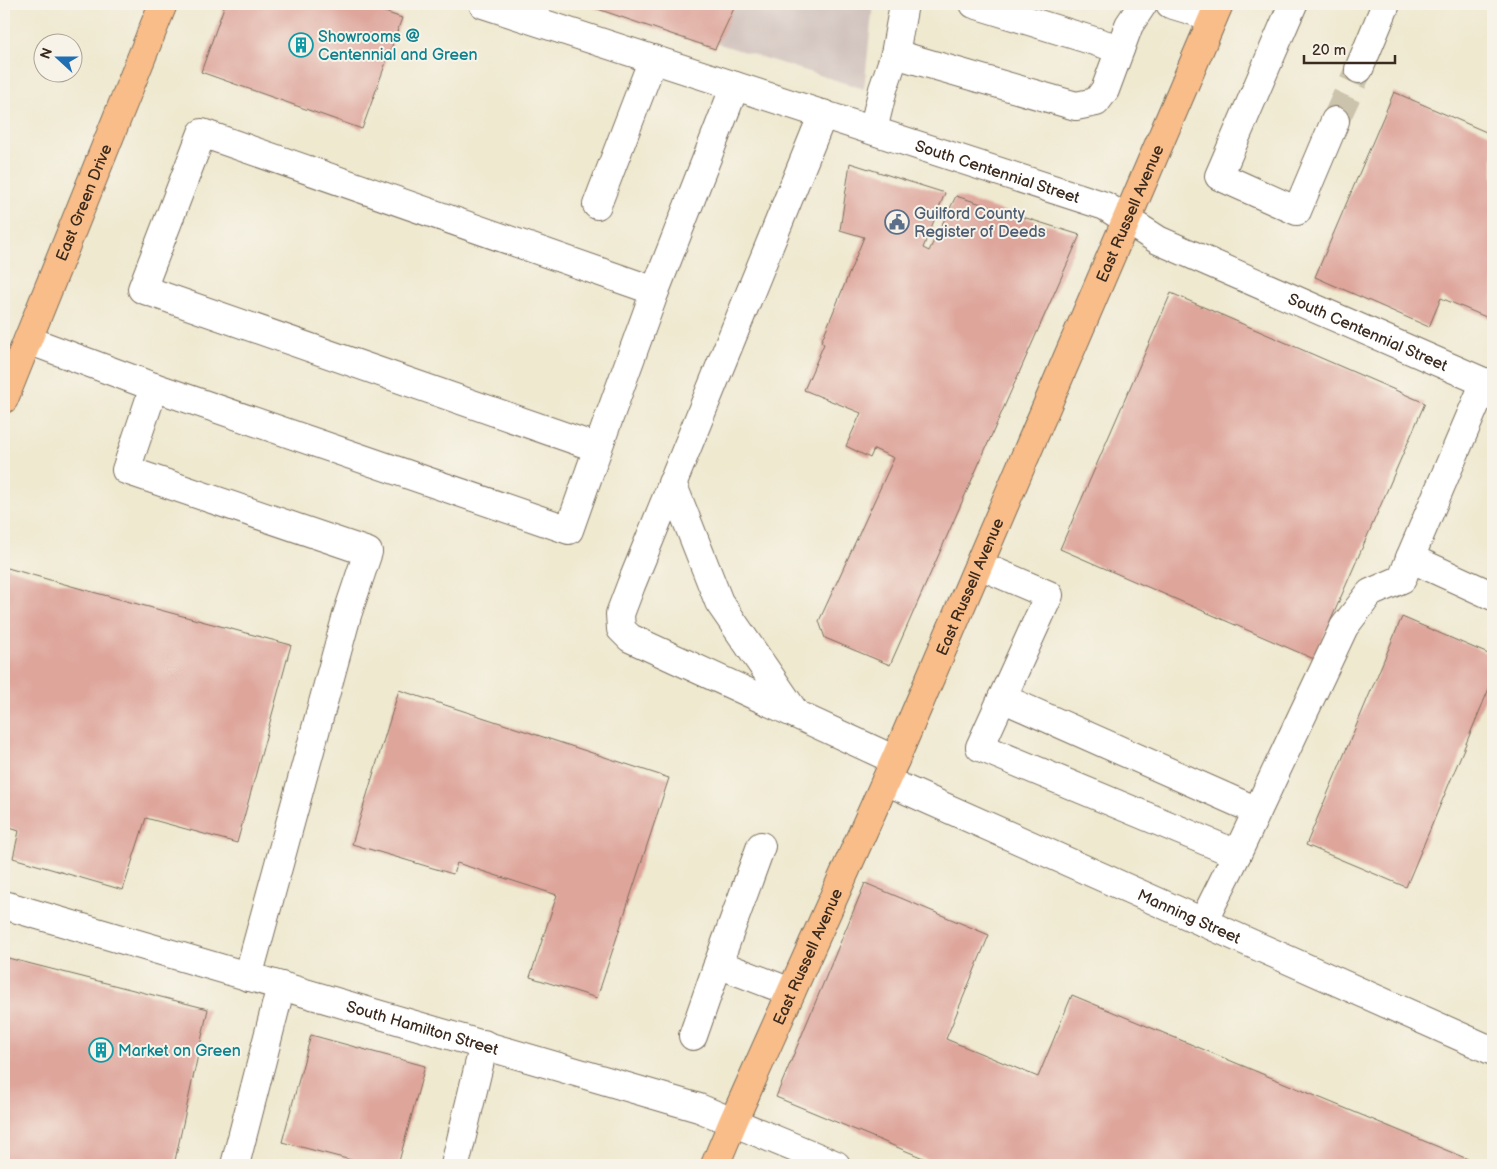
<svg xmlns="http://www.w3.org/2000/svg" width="1497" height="1169" font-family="'Balsamiq Sans',sans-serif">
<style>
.industrial{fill:#cfc0bb}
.building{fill:#dea59b}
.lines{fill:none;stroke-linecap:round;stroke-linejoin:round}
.minor-tunnel{stroke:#cbc3ac;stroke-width:28;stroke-dasharray:28 14;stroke-linecap:butt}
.minor-casing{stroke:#7a6d5c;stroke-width:30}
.major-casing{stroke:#7a6d5c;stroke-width:30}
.minor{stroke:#fff;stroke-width:28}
.major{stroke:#f8bd89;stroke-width:28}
.labels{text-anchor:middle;stroke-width:4;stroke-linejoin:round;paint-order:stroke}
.culture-label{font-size:16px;fill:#0d838f;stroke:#f7f3e8;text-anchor:start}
.street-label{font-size:16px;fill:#3b2a1e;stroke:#f7f3e8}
.service-label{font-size:16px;fill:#4e5e75;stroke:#f7f3e8;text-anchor:start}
</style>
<rect width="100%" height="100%" fill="#f7f3e8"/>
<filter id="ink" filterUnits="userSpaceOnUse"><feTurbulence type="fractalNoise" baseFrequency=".02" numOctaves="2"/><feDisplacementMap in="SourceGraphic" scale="10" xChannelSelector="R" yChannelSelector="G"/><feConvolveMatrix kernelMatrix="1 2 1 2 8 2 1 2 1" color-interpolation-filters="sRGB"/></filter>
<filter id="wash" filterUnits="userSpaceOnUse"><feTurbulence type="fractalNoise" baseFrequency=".0096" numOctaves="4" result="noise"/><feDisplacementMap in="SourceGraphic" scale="20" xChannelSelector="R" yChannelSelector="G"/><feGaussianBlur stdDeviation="1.12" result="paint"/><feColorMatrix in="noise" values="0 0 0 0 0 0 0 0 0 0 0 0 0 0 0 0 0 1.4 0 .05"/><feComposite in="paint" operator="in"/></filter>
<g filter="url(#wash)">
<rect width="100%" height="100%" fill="#efe9d0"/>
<!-- industrial -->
<path class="industrial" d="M590,4H873L864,89Z"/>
<g id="blocks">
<!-- building -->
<g class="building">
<path d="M225,4H362L402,18L362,129L201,72Z"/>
<path d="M583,4H736L715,49Z"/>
<path d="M1394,92L1493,135V320L1441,298L1429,327L1315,277Z"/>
<path d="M850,163L945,193L923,248L929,251L956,196L1080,235L890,665L825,638L819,621L894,458L874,449L870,458L846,446L861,413L804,390L824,344L821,342L864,237L840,230Z"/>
<path d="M1171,293L1425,403L1314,659L1060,549Z"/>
<path d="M4,567L89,591L291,645L237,843L146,818L123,890L13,858L19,831L4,826Z"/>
<path d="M1402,617L1493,656V679L1406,887L1306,845Z"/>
<path d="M399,690L669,778L597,998L530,977L557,895L457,863L453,874L352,844Z"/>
<path d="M865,883L989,935L946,1039L1038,1077L1072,995L1482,1165H940L776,1097Z"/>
<path d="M4,957L208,1009L174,1165H4Z"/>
<path d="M311,1035L425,1066L398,1165H370L282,1142Z"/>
</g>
</g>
</g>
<g filter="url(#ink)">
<use href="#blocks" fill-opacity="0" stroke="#7a6d5c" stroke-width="1"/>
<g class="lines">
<!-- minor-tunnel -->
<path class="minor-tunnel" d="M1335,121L1359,69"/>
<!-- minor casing -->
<g class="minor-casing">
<g id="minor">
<path id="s1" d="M483,4L1105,206L1158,240L1493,386"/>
<path d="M974,4L1120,49"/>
<path d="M1170,4L1213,17"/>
<path d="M1293,4L1219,176L1297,211L1335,121"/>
<path d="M895,54L1076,106L1096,102L1105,90L1129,25L1143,4"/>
<path d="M1359,69L1386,4"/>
<path d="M823,114L631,585L620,614L621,629L630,638L895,760"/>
<path d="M873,130L883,89L895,54L904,4"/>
<path d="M597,205L653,59"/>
<path d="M28,340L154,387"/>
<path d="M598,448L655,291"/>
<path d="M672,483L719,602L796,714"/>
<path d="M1410,558L1485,382"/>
<path d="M979,565L1049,595L980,747L1237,854L1344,627L1370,593L1402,579L1410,558L1493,596"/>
<path d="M1002,698L1257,811"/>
<path id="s2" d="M886,781L1493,1051"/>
<path d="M761,846L718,964L791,992"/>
<path id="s3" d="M4,905L699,1108L836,1165"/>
<path d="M1203,922L1237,854"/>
<path d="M248,977L347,615L368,552L126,470L154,387L569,530L598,448L142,289L202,133L655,291L735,86"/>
<path d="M693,1036L718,964"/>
<path d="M235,1165L281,986"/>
<path d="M455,1165L484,1044"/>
</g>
</g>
<!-- major casing -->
<g class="major-casing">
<g id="major">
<path id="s4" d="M4,399L163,4"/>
<path id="s5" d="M715,1165L733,1122L895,760L1219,4"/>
</g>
</g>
<!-- minor -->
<use href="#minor" class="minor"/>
<!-- major -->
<use href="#major" class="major"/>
</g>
</g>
<!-- icons -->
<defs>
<g id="building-ring" transform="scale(1.25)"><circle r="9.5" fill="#f7f3e8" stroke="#0f9aa8" stroke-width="1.5"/><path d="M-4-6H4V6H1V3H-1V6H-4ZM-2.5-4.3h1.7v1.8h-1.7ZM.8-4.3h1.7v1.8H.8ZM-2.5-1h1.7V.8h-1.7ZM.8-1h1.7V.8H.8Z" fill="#0f9aa8"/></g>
<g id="civic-ring" transform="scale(1.25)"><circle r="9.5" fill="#f7f3e8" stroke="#5c6f8a" stroke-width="1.5"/><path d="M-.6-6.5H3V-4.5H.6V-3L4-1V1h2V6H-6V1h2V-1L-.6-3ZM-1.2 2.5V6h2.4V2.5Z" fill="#5c6f8a"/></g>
</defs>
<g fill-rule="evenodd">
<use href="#building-ring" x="301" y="45"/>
<use href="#civic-ring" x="897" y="222"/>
<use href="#building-ring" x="101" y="1050"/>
</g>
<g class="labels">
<!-- culture labels -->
<g class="culture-label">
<text x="318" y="42">Showrooms @<tspan x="318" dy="18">Centennial and Green</tspan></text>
<text x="118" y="1056">Market on Green</text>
</g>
<!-- street labels -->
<g class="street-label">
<text dy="6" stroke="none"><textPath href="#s1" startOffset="541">South Centennial Street</textPath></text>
<text dy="6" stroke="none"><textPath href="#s4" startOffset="212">East Green Drive</textPath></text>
<text dy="6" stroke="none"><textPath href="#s5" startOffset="1038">East Russell Avenue</textPath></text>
<text dy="6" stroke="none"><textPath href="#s1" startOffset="946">South Centennial Street</textPath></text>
<text dy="6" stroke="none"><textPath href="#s5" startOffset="632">East Russell Avenue</textPath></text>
<text dy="6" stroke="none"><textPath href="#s2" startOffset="332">Manning Street</textPath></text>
<text dy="6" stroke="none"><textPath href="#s5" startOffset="228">East Russell Avenue</textPath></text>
<text dy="6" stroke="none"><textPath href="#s3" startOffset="436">South Hamilton Street</textPath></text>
</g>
<!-- service labels -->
<g class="service-label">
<text x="914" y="219">Guilford County<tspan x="914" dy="18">Register of Deeds</tspan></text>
</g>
</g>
<!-- margin -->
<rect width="1497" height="1169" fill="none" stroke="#f7f3e8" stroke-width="20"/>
<!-- north arrow -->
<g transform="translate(58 58) rotate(291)"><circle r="24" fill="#f7f3e8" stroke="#aca397"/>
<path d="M0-4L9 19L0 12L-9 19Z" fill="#1f6fb2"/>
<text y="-8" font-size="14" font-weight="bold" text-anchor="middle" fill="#3b2a1e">N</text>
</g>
<!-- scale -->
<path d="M1304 55v8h91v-8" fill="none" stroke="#3b2a1e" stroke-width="2.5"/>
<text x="1312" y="55" font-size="15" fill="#3b2a1e" stroke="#f7f3e8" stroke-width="4" paint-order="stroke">20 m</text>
</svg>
